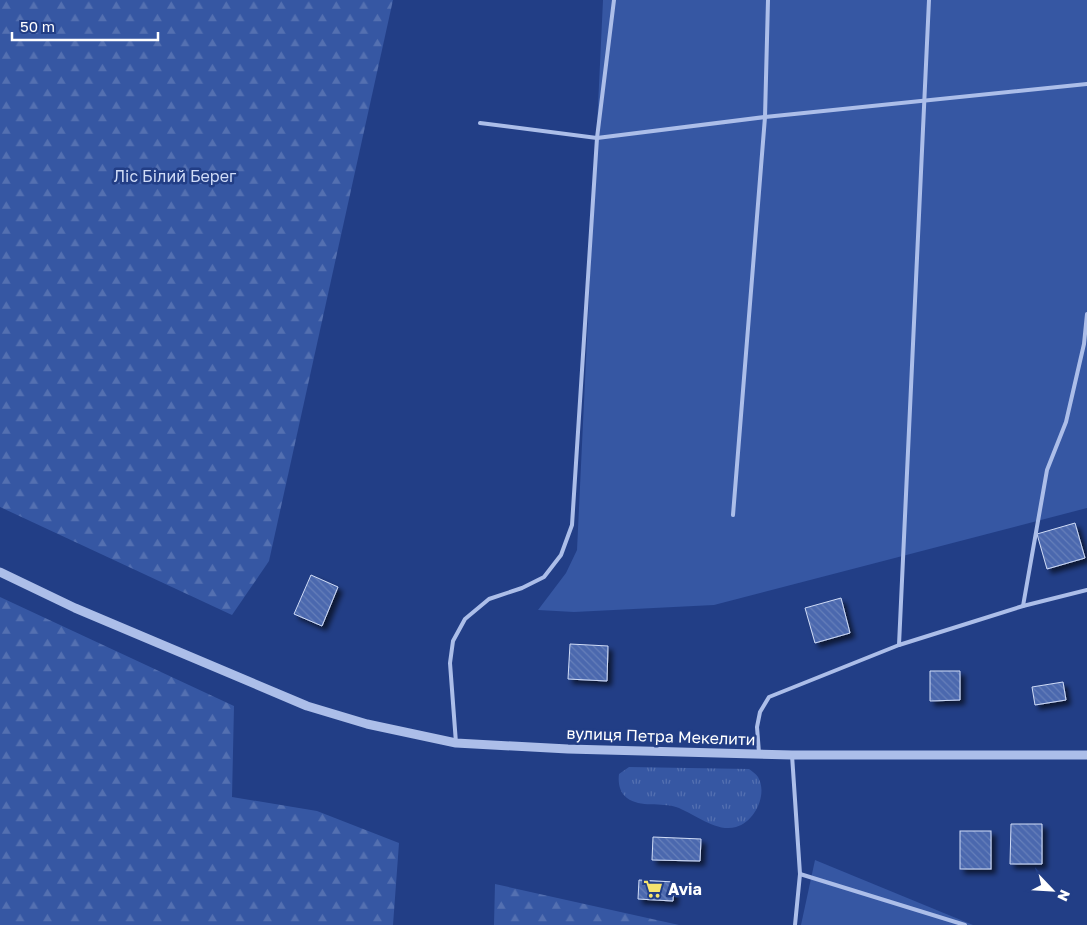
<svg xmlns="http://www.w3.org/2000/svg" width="1087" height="925" font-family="'Golos Text',sans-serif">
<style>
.grass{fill:url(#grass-tufts)}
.forest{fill:url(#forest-firs)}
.garden{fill:#3657a3}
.building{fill:url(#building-back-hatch);stroke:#d0dcf7;filter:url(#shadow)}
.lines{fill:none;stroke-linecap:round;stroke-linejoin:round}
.service{stroke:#acbee9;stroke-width:4}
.tertiary{stroke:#acbee9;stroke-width:9}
.labels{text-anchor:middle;stroke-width:5;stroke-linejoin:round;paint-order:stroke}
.park-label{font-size:16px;fill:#d0dcf7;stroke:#223e86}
.street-label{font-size:16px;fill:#fff;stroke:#223e86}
.poi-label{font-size:16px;font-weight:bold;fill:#fff;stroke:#223e86;text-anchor:start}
</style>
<defs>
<pattern id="grass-tufts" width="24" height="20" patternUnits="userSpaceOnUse" patternTransform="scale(1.25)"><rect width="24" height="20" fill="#3657a3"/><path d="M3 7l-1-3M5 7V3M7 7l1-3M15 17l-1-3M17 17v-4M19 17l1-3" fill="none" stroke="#5470b1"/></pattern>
<pattern id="forest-firs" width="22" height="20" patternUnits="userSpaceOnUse" patternTransform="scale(1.25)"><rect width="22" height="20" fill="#3657a3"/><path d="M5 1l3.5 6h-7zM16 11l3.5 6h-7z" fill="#5470b1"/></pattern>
<pattern id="building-back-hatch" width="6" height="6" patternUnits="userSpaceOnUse" patternTransform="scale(1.25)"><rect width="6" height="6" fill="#4b68ae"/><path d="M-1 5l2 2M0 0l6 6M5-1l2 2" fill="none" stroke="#667fba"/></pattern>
<filter id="shadow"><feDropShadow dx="4.5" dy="4.5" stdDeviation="2.5" flood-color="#0009"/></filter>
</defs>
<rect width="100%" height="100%" fill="#223e86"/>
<!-- grass -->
<path class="grass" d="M629,767L749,769C752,771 756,774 758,777C768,794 755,822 736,827C716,833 694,813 676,807C662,802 640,808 627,798C619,792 618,782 619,774Z"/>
<!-- forest -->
<g class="forest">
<path d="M0,0H393L269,561L232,615L0,507Z"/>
<path d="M0,597L234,706L232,797L317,811L399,843L393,925H0Z"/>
<path d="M495,884L679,925H494Z"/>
</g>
<!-- garden -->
<g class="garden">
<path d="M603,0H1087V508L714,605L574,612L538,610L566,573L577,550Z"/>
<path d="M815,860L973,925H801Z"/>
</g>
<!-- building -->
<g class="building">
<path d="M1075,523L1085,558L1047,569L1037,534Z"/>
<path d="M311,575L338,587L322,626L294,614Z"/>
<path d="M841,598L850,633L815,643L805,608Z"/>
<path d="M570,644L608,646L607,681L568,679Z"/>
<path d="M930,671H960V700L930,701Z"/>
<path d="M1063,682L1066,700L1035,705L1032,687Z"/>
<path d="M1011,824H1042V864H1010Z"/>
<rect x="960" y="831" width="31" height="38"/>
<path d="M653,837L701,839L700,861L652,860Z"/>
<path d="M639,880L674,882L673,901L638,899Z"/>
</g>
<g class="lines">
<!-- service -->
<g class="service">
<path d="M480,123L597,138L765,117L1087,84"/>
<path d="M733,515L765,117L768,0"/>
<path d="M1023,606L1047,470L1066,422L1084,344L1087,314"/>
<path d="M899,645L929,0"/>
<path d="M456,743L450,663L453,641L465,619L489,599L522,588L544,577L561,555L572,525L597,138L614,0"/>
<path d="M759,753L757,727L760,712L769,697L899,645L1023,606L1087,590"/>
<path d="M792,755L800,874L795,925"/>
<path d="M800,874L965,925"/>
</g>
<!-- tertiary -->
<path class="tertiary" d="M0,572L75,608L307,706L367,724L456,743L568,749L792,755H1087"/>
</g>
<!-- icons -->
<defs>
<g id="supermarket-bare" transform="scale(1.5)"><path d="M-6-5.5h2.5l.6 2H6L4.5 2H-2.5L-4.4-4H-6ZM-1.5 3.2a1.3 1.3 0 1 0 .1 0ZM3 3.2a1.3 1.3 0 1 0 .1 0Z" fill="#f5e36e" stroke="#223e86" stroke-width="2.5" paint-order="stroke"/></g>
</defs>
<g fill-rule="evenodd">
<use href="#supermarket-bare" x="653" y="889"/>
</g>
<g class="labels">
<!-- park labels -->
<g class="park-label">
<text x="175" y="182">Ліс Білий Берег</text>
</g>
<!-- street labels -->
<g class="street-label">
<text transform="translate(661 736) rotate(2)" y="6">вулиця Петра Мекелити</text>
</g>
<!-- poi labels -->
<g class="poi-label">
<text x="668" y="895">Avia</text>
</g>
</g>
<!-- north arrow -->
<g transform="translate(1052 890) rotate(115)" stroke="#223e86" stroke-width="4" paint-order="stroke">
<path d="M0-4L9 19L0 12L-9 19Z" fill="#ffffff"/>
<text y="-8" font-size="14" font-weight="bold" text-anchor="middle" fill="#ffffff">N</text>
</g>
<!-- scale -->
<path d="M12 32v8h146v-8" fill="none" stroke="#ffffff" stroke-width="2.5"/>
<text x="20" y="32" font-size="15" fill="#ffffff" stroke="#223e86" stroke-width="4" paint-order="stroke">50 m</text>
</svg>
